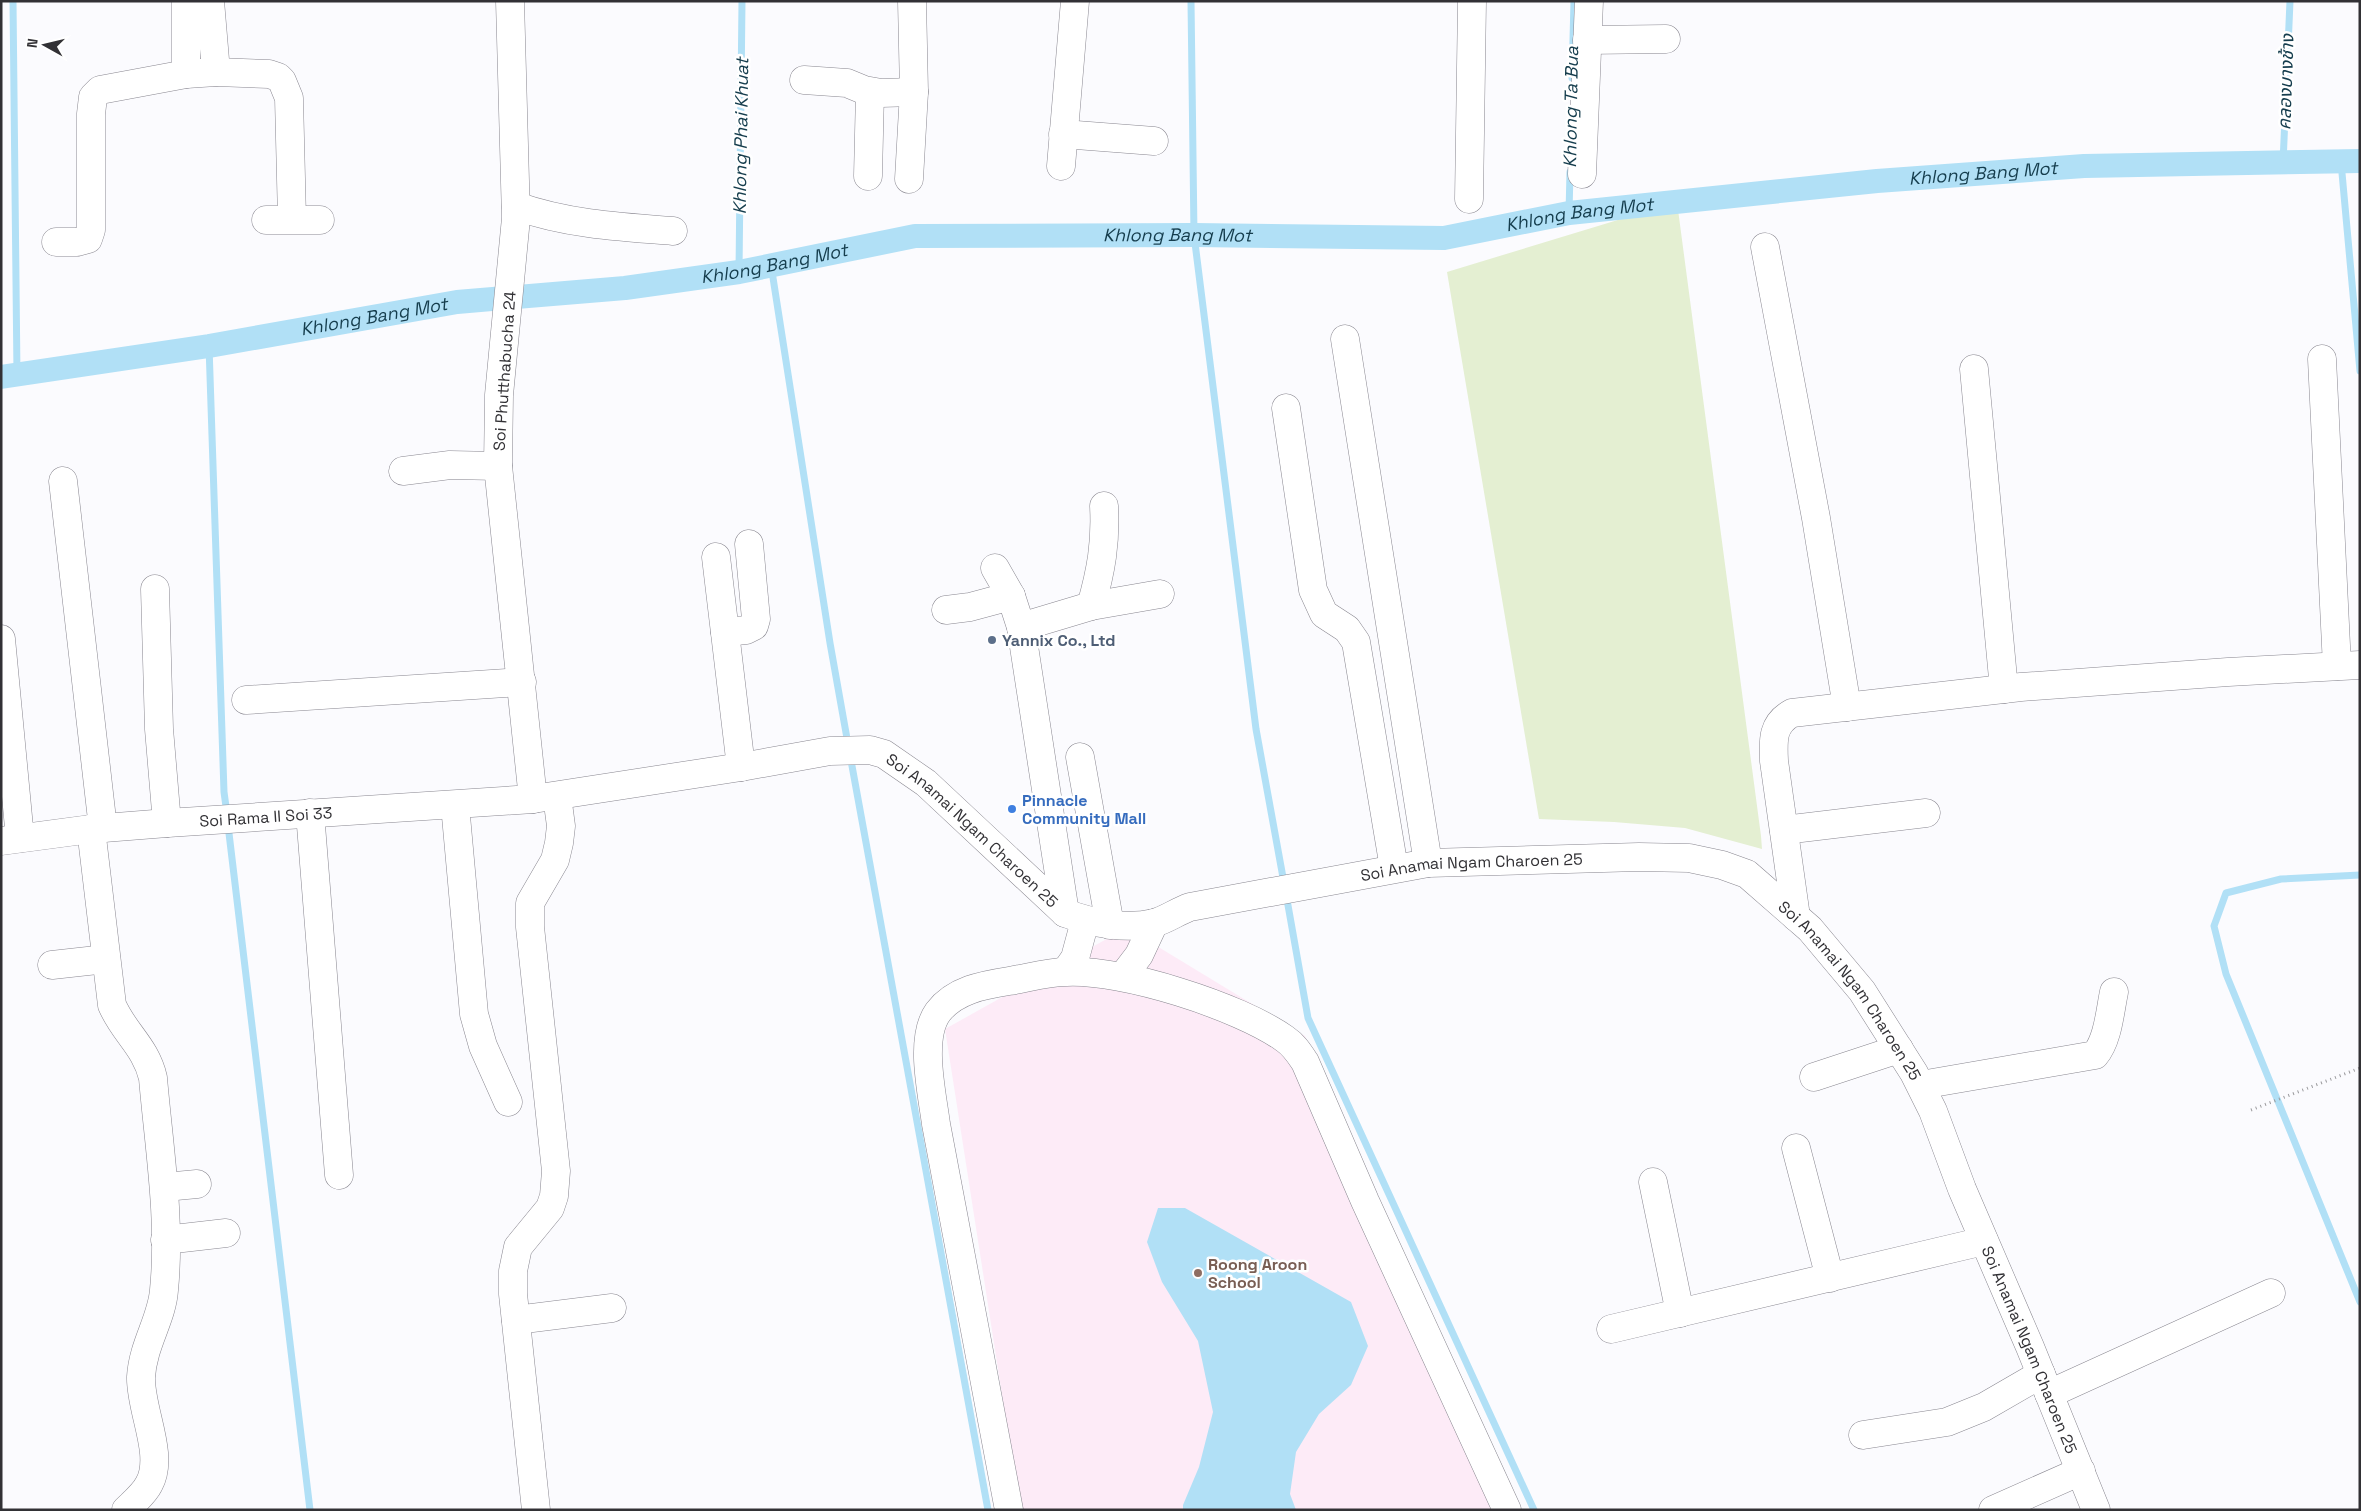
<svg xmlns="http://www.w3.org/2000/svg" width="2361" height="1511" font-family="'Space Grotesk','Noto Sans Thai',sans-serif">
<style>
.education{fill:#fdebf7}
.green{fill:#e4efd2}
.water{fill:#b1e0f6}
.lines{fill:none;stroke-linecap:round;stroke-linejoin:round}
.stream{stroke:#b1e0f6;stroke-width:7}
.canal{stroke:#b1e0f6;stroke-width:24}
.minor-casing{stroke:#898790;stroke-width:29}
.path{stroke:#9a9a9d;stroke-width:3;stroke-dasharray:1 4;stroke-linecap:butt}
.minor{stroke:#fff;stroke-width:28}
.service-dot{fill:#5c6f8a;stroke:#fff;stroke-width:2}
.shop-dot{fill:#3f7fe0;stroke:#fff;stroke-width:2}
.education-dot{fill:#8d6e63;stroke:#fff;stroke-width:2}
.labels{text-anchor:middle;stroke-width:5;stroke-linejoin:round;paint-order:stroke}
.street-label{font-size:16px;fill:#323135;stroke:#fff}
.service-label{font-size:16px;font-weight:bold;fill:#4e5e75;stroke:#fff;text-anchor:start}
.shop-label{font-size:16px;font-weight:bold;fill:#366cbe;stroke:#fff;text-anchor:start}
.education-label{font-size:16px;font-weight:bold;fill:#785e54;stroke:#fff;text-anchor:start}
.water-label{font-size:18px;font-style:italic;fill:#153d4d;stroke:#fff}
</style>
<rect width="100%" height="100%" fill="#fbfbfe"/>
<!-- education -->
<path class="education" d="M1137,934L1305,1036L1520,1510H1020L945,1029L1112,936Z"/>
<!-- green -->
<path class="green" d="M1677,202L1761,836L1762,849L1685,828L1614,822L1539,819L1447,272Z"/>
<!-- water -->
<path class="water" d="M1158,1208H1185L1351,1302L1368,1346L1351,1385L1319,1414L1296,1452L1290,1494L1296,1510H1183V1505L1199,1467L1213,1412L1198,1341L1162,1282L1147,1242Z"/>
<g class="lines">
<!-- stream -->
<g class="stream">
<path d="M13,1L17,375"/>
<path d="M1191,1L1194,235L1256,729L1284,883"/>
<path d="M1572,78L1574,1"/>
<path d="M2341,162L2360,371"/>
<path d="M2283,163L2290,1"/>
<path d="M1569,213L1570,172"/>
<path d="M771,265L830,643L848,744"/>
<path d="M739,272L742,1"/>
<path d="M209,346L224,792L227,814"/>
<path d="M850,755L988,1510"/>
<path d="M228,825L310,1510"/>
<path d="M2360,875L2281,879L2226,893L2214,926L2226,974L2360,1302"/>
<path d="M1286,894L1308,1018L1534,1510"/>
</g>
<!-- canal -->
<path class="canal" id="s1" d="M1,377L209,346L457,302L625,288L739,272L915,236L1194,235L1444,238L1569,213L1877,181L2084,166L2360,161"/>
<!-- minor casing -->
<g class="minor-casing">
<g id="minor">
<path d="M186,1V74"/>
<path d="M210,1L216,72"/>
<path d="M510,1L516,218L499,395L498,466L533,799"/>
<path d="M1587,40L1666,39"/>
<path d="M804,80L847,83L864,90L881,93L914,92"/>
<path d="M1063,134L1154,141"/>
<path d="M1061,166L1075,1"/>
<path d="M1582,174L1589,1"/>
<path d="M868,176L870,92"/>
<path d="M909,179L914,92L912,1"/>
<path d="M1469,199L1472,1"/>
<path d="M516,206C567,224 619,227 673,231"/>
<path d="M266,220H320"/>
<path d="M56,242H77L88,239L91,230V114L93,97L100,90L186,74L216,72L269,74L278,77L282,81L289,98L292,219"/>
<path d="M1765,247L1816,518L1847,707"/>
<path d="M1345,339L1428,863"/>
<path d="M2322,359L2337,666"/>
<path d="M1974,369L2004,689"/>
<path d="M1286,408L1313,590L1324,614L1347,629L1356,642L1394,868"/>
<path d="M403,471L450,465L498,466"/>
<path d="M63,481L103,828"/>
<path d="M716,557L741,767"/>
<path d="M995,568L1011,596L1021,627L1065,913"/>
<path d="M155,589L159,729L167,823"/>
<path d="M1091,606C1101,571 1106,543 1104,506"/>
<path d="M946,610L970,607L1011,596"/>
<path d="M1021,627L1091,606L1160,594"/>
<path d="M725,632L746,630L754,626L756,619L749,544"/>
<path d="M1,639L20,838"/>
<path d="M246,700L522,682"/>
<path d="M1080,757L1110,925"/>
<path d="M455,805L474,1014L483,1046L508,1102"/>
<path d="M310,813L339,1175"/>
<path d="M91,829L112,1005C124,1033 146,1047 153,1078C159,1148 171,1219 164,1290C162,1319 143,1344 141,1377C140,1410 165,1455 149,1484C144,1494 134,1502 126,1510"/>
<path d="M1784,830L1926,813"/>
<path id="s2" d="M1,841L91,829L167,823L533,799L741,767L830,751L870,750L884,754L926,783L1065,913C1092,923 1126,930 1154,923C1166,920 1178,911 1190,907L1428,863L1639,857L1689,858L1722,865L1747,874L1810,929L1862,991L1914,1073L1933,1111L1962,1189L2030,1347L2096,1510"/>
<path d="M1796,917L1774,761C1773,740 1772,724 1792,713L2021,687L2228,672L2360,665"/>
<path d="M52,965L106,959"/>
<path d="M1066,971L1075,958L1085,921"/>
<path d="M1123,976L1139,955L1154,923"/>
<path d="M1814,1077L1899,1049"/>
<path d="M1921,1085L2095,1055C2108,1040 2110,1011 2114,992"/>
<path d="M1796,1148L1830,1278"/>
<path d="M1653,1182L1680,1313"/>
<path d="M165,1187L197,1184"/>
<path d="M165,1240L226,1233"/>
<path d="M516,1320L612,1308"/>
<path d="M1611,1329L1984,1241"/>
<path d="M2049,1394L2271,1293"/>
<path d="M1863,1435L1947,1422L1984,1407L2041,1374"/>
<path d="M536,1510L513,1294V1271L518,1247L550,1208L554,1196L556,1171L530,927V903L555,860L559,843L561,826L557,796"/>
<path d="M1009,1510L936,1124C932,1093 919,1038 938,1012C955,990 983,985 1009,981C1028,978 1047,972 1066,972C1122,969 1239,1006 1285,1039C1294,1045 1299,1053 1305,1062L1365,1201L1507,1510"/>
<path d="M1993,1510L2081,1471"/>
</g>
</g>
<!-- path -->
<path class="path" d="M2251,1110L2360,1068"/>
<!-- minor -->
<use href="#minor" class="minor"/>
</g>
<!-- markers -->
<circle class="service-dot" cx="992" cy="640" r="5"/>
<circle class="shop-dot" cx="1012" cy="809" r="5"/>
<circle class="education-dot" cx="1198" cy="1273" r="5"/>
<g class="labels">
<!-- street labels -->
<g class="street-label">
<text transform="translate(504 371) rotate(-86)" y="6">Soi Phutthabucha 24</text>
<text dy="6" stroke="none"><textPath href="#s2" startOffset="266">Soi Rama II Soi 33</textPath></text>
<text dy="6" stroke="none"><textPath href="#s2" startOffset="1006">Soi Anamai Ngam Charoen 25</textPath></text>
<text dy="6" stroke="none"><textPath href="#s2" startOffset="1546">Soi Anamai Ngam Charoen 25</textPath></text>
<text dy="6" stroke="none"><textPath href="#s2" startOffset="1981">Soi Anamai Ngam Charoen 25</textPath></text>
<text dy="6" stroke="none"><textPath href="#s2" startOffset="2386">Soi Anamai Ngam Charoen 25</textPath></text>
</g>
<!-- service labels -->
<g class="service-label">
<text x="1002" y="646">Yannix Co., Ltd</text>
</g>
<!-- shop labels -->
<g class="shop-label">
<text x="1022" y="806">Pinnacle<tspan x="1022" dy="18">Community Mall</tspan></text>
</g>
<!-- education labels -->
<g class="education-label">
<text x="1208" y="1270">Roong Aroon<tspan x="1208" dy="18">School</tspan></text>
</g>
<!-- water labels -->
<g class="water-label">
<text transform="translate(2286 82) rotate(-88)" y="6">คลองบางช้าง</text>
<text transform="translate(1571 107) rotate(-89)" y="6">Khlong Ta Bua</text>
<text transform="translate(741 136) rotate(-89)" y="6">Khlong Phai Khuat</text>
<text dy="6" stroke="none"><textPath href="#s1" startOffset="1998">Khlong Bang Mot</textPath></text>
<text dy="6" stroke="none"><textPath href="#s1" startOffset="1592">Khlong Bang Mot</textPath></text>
<text dy="6" stroke="none"><textPath href="#s1" startOffset="1188">Khlong Bang Mot</textPath></text>
<text dy="6" stroke="none"><textPath href="#s1" startOffset="782">Khlong Bang Mot</textPath></text>
<text dy="6" stroke="none"><textPath href="#s1" startOffset="378">Khlong Bang Mot</textPath></text>
</g>
</g>
<!-- border -->
<rect width="2361" height="1511" fill="none" stroke="#323135" stroke-width="5"/>
<!-- north arrow -->
<g transform="translate(45 45) rotate(278)" stroke="#ffffff" stroke-width="4" paint-order="stroke">
<path d="M0-4L9 19L0 12L-9 19Z" fill="#323135"/>
<text y="-8" font-size="14" font-weight="bold" text-anchor="middle" fill="#323135">N</text>
</g>
</svg>
